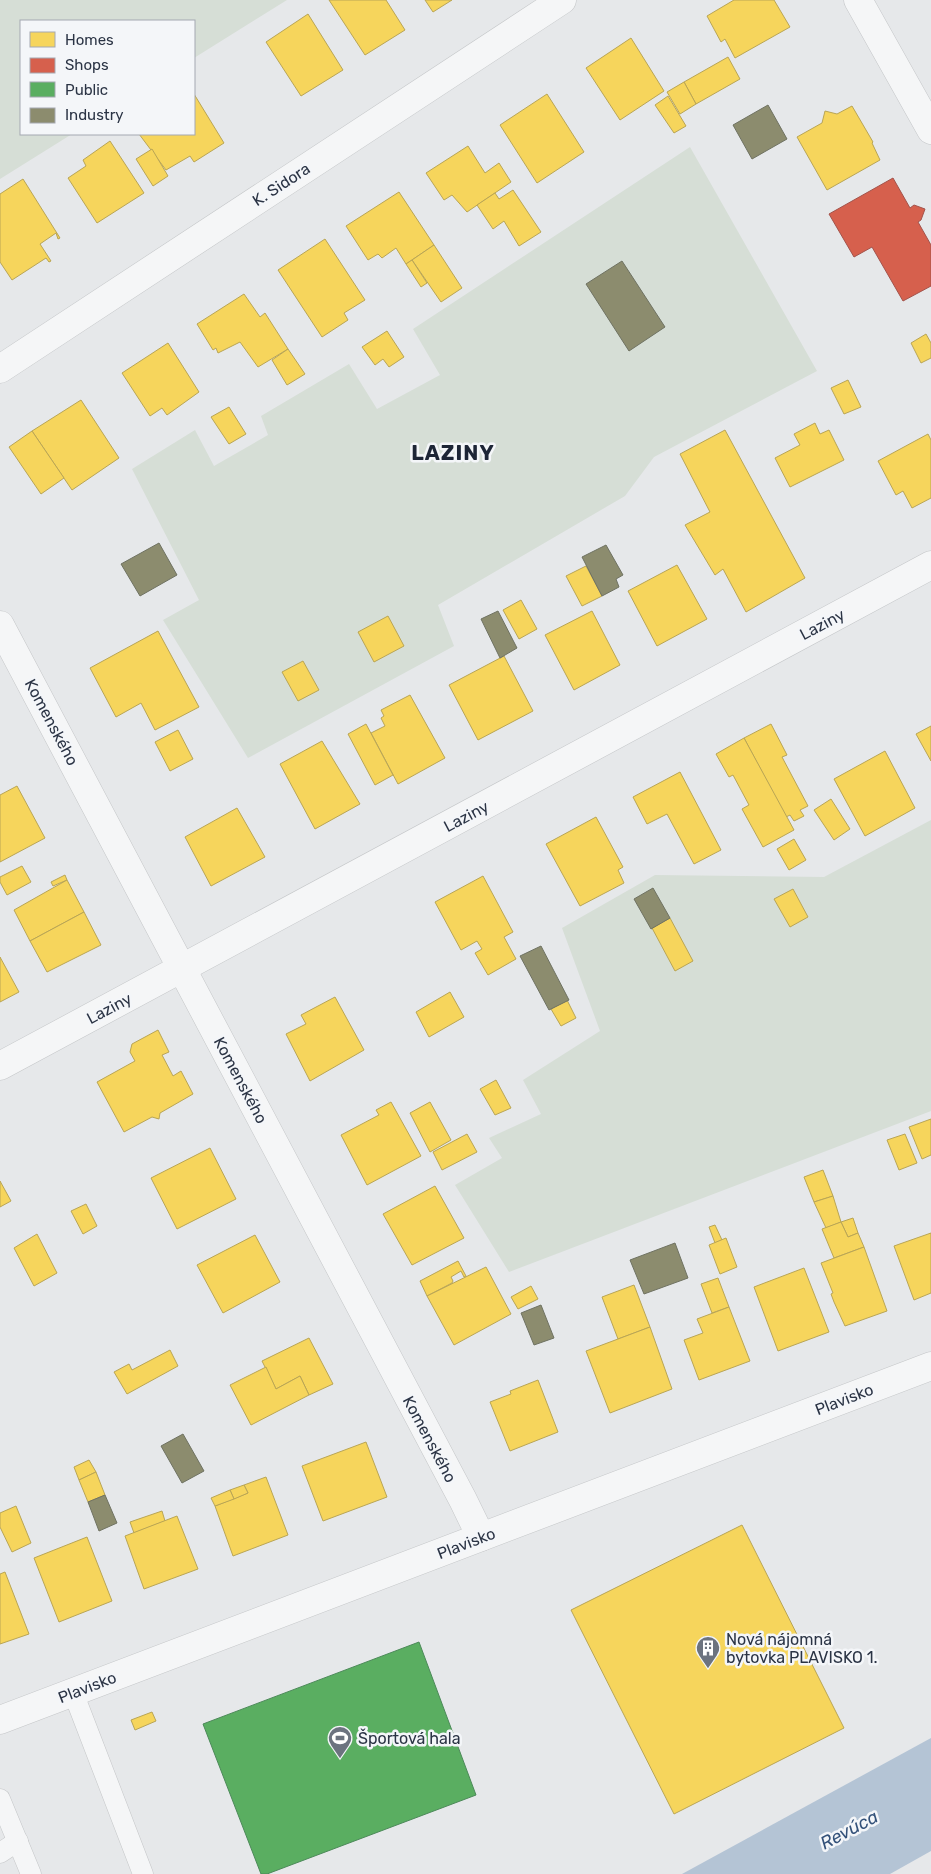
<svg xmlns="http://www.w3.org/2000/svg" width="931" height="1874" font-family="Rubik,sans-serif">
<style>
.green{fill:#d6ded6}
.water{fill:#b4c4d5}
.homes{fill:#f6d55c;stroke:#b9a555}
.shops{fill:#d6604d;stroke:#a3534b}
.public{fill:#5aae61;stroke:#4c8959}
.industry{fill:#8c8c6e;stroke:#6f7262}
.lines{fill:none;stroke-linecap:round;stroke-linejoin:round}
.lane-casing{stroke:#c4c6c8;stroke-width:21}
.street-casing{stroke:#c4c6c8;stroke-width:29}
.lane{stroke:#f5f6f7;stroke-width:20}
.street{stroke:#f5f6f7;stroke-width:28}
.labels{text-anchor:middle;stroke-width:5;stroke-linejoin:round;paint-order:stroke}
.street-label{font-size:16px;fill:#2b3445;stroke:#f4f6f9}
.poi-label{font-size:16px;fill:#2b3445;stroke:#f4f6f9;text-anchor:start}
.water-label{font-size:18px;font-style:italic;fill:#34527a;stroke:#f4f6f9}
.district-label{font-size:21px;font-weight:bold;letter-spacing:1px;fill:#1d2536;stroke:#f4f6f9}
</style>
<rect width="100%" height="100%" fill="#e6e8ea"/>
<!-- green -->
<g class="green">
<path d="M0,0H287L194,58V21H21V134H72L0,179Z"/>
<path d="M690,147L817,371L654,457L625,496L438,605L454,646L248,758L163,620L199,600L132,469L195,430L214,466L268,435L261,416L349,364L377,409L440,375L413,329Z"/>
<path d="M931,820V1111L509,1272L455,1185L502,1158L489,1138L541,1114L523,1080L600,1031L562,928L655,875L824,877Z"/>
</g>
<!-- water -->
<path class="water" d="M931,1738V1851L890,1874H682Z"/>
<!-- homes -->
<g class="homes">
<path d="M329,0H386L405,30L365,55Z"/>
<path d="M425,0H452L433,12Z"/>
<path d="M734,0H774L790,27L735,58L725,39L721,42L707,16Z"/>
<path d="M308,14L343,70L301,96L266,42Z"/>
<path d="M631,38L664,91L620,120L586,68Z"/>
<path d="M728,57L740,79L696,104L684,82Z"/>
<path d="M684,82L696,104L680,114L667,92Z"/>
<path d="M194,94L224,143L194,162L190,156L166,170L139,134H194Z"/>
<path d="M547,94L584,152L537,183L500,125Z"/>
<path d="M668,96L686,126L674,133L655,105Z"/>
<path d="M852,106L873,142L872,143L880,160L827,190L797,137L822,123L825,111L837,114Z"/>
<path d="M110,141L144,193L97,223L68,178L86,166L83,160Z"/>
<path d="M468,146L485,173L499,163L511,182L467,212L452,195L444,200L426,173Z"/>
<path d="M152,149L168,176L153,186L136,159Z"/>
<path d="M23,179L60,238L58,239L56,233L40,244L51,261L49,262L46,258L12,280L0,262V194Z"/>
<path d="M513,190L541,232L519,246L504,221L493,229L477,205L495,193L499,199Z"/>
<path d="M399,192L434,245L406,264L396,248L382,258L378,254L368,260L346,226Z"/>
<path d="M325,239L365,300L344,313L348,320L322,337L278,270Z"/>
<path d="M434,245L462,288L441,302L412,260Z"/>
<path d="M412,260L427,283L421,287L406,264Z"/>
<path d="M244,294L260,317L265,313L288,349L258,367L240,342L218,353L216,348L213,350L197,324Z"/>
<path d="M387,331L404,357L389,367L383,359L375,365L362,347Z"/>
<path d="M926,334L931,343V358L921,363L911,343Z"/>
<path d="M168,343L199,392L167,415L162,408L150,416L122,373Z"/>
<path d="M288,349L305,374L287,385L272,360Z"/>
<path d="M848,380L861,407L844,414L831,388Z"/>
<path d="M81,400L119,458L72,490L32,431Z"/>
<path d="M229,407L246,434L229,444L211,417Z"/>
<path d="M815,423L820,434L829,430L844,460L790,487L775,458L800,445L794,434Z"/>
<path d="M725,430L805,578L746,612L723,569L715,575L685,525L710,512L680,454Z"/>
<path d="M32,431L64,478L41,494L9,447Z"/>
<path d="M928,434L931,440V498L912,508L903,491L896,495L878,461Z"/>
<path d="M677,565L707,619L657,646L628,591Z"/>
<path d="M586,566L602,596L582,606L566,576Z"/>
<path d="M521,600L537,629L519,639L503,610Z"/>
<path d="M592,611L620,665L574,690L545,635Z"/>
<path d="M388,616L404,646L374,662L358,632Z"/>
<path d="M158,631L199,707L155,730L141,703L116,717L90,668Z"/>
<path d="M504,656L533,711L478,740L449,685Z"/>
<path d="M303,661L319,690L298,701L282,672Z"/>
<path d="M410,695L445,758L398,784L371,733L385,726L381,718L384,716L381,710Z"/>
<path d="M366,724L393,775L375,785L348,734Z"/>
<path d="M771,724L787,755L782,757L808,806L800,810L804,816L794,821L790,815L786,817L744,738Z"/>
<path d="M931,726V761L916,734Z"/>
<path d="M178,730L193,759L170,771L155,742Z"/>
<path d="M744,738L794,830L763,847L742,809L749,805L733,775L729,777L716,754Z"/>
<path d="M322,741L360,804L315,829L280,764Z"/>
<path d="M885,751L915,808L865,836L834,779Z"/>
<path d="M680,772L721,850L694,864L667,814L647,824L633,797Z"/>
<path d="M17,786L45,838L0,862V795Z"/>
<path d="M831,799L850,829L834,840L814,810Z"/>
<path d="M237,808L265,857L211,886L185,837Z"/>
<path d="M596,817L623,867L618,870L624,883L580,906L546,844Z"/>
<path d="M794,839L806,860L789,870L777,849Z"/>
<path d="M22,866L31,882L7,895L0,882V877Z"/>
<path d="M65,875L67,880L53,886L51,882Z"/>
<path d="M483,876L513,932L504,937L516,959L488,975L475,953L482,949L477,941L461,950L435,902Z"/>
<path d="M67,880L84,912L30,941L14,910Z"/>
<path d="M793,889L808,917L790,927L774,899Z"/>
<path d="M84,912L101,945L47,972L30,941Z"/>
<path d="M670,918L693,961L675,971L652,928Z"/>
<path d="M0,957L19,992L0,1002Z"/>
<path d="M450,992L464,1017L429,1037L416,1012Z"/>
<path d="M335,997L364,1050L310,1081L286,1034L306,1024L301,1015Z"/>
<path d="M567,1000L576,1018L561,1026L551,1009Z"/>
<path d="M158,1030L169,1052L162,1055L173,1076L181,1071L193,1094L160,1113L159,1119L152,1117L124,1132L97,1082L135,1061L130,1052L132,1044Z"/>
<path d="M496,1080L511,1108L495,1115L480,1089Z"/>
<path d="M391,1102L421,1156L367,1185L341,1135L379,1115L376,1110Z"/>
<path d="M430,1102L451,1140L430,1152L410,1113Z"/>
<path d="M931,1119V1155L922,1159L909,1127Z"/>
<path d="M467,1134L477,1152L442,1170L433,1152Z"/>
<path d="M905,1134L917,1163L899,1170L887,1140Z"/>
<path d="M210,1148L236,1199L177,1229L151,1178Z"/>
<path d="M823,1170L833,1196L814,1202L804,1177Z"/>
<path d="M0,1181L11,1201L0,1207Z"/>
<path d="M435,1186L464,1238L412,1265L383,1214Z"/>
<path d="M833,1196L841,1222L826,1228L814,1202Z"/>
<path d="M86,1204L97,1226L83,1234L71,1211Z"/>
<path d="M853,1218L858,1233L848,1237L841,1222Z"/>
<path d="M841,1222L848,1237L858,1233L864,1247L834,1258L822,1229Z"/>
<path d="M715,1225L722,1240L715,1243L709,1227Z"/>
<path d="M931,1233V1293L914,1300L894,1246Z"/>
<path d="M37,1234L57,1273L34,1286L14,1248Z"/>
<path d="M255,1235L280,1282L223,1313L197,1265Z"/>
<path d="M726,1238L737,1267L720,1274L709,1245Z"/>
<path d="M864,1247L887,1311L845,1326L834,1302L831,1294L833,1293L821,1263Z"/>
<path d="M458,1261L466,1276L464,1277L461,1271L451,1277L453,1281L452,1283L427,1296L420,1281Z"/>
<path d="M486,1267L511,1314L454,1345L427,1296Z"/>
<path d="M804,1268L829,1332L778,1351L754,1287Z"/>
<path d="M718,1278L729,1307L712,1313L701,1284Z"/>
<path d="M634,1285L650,1327L618,1339L602,1297Z"/>
<path d="M531,1286L538,1299L518,1309L511,1297Z"/>
<path d="M729,1307L750,1361L699,1380L684,1340L703,1333L697,1319Z"/>
<path d="M650,1327L672,1389L610,1413L586,1351Z"/>
<path d="M309,1338L333,1384L309,1395L300,1376L276,1389L262,1361Z"/>
<path d="M170,1350L178,1366L127,1394L114,1372L129,1364L132,1370Z"/>
<path d="M266,1367L276,1389L300,1376L309,1395L251,1425L230,1385Z"/>
<path d="M538,1380L558,1432L510,1451L490,1402L511,1394L510,1391Z"/>
<path d="M366,1442L387,1497L323,1521L302,1466Z"/>
<path d="M89,1460L96,1472L79,1480L74,1467Z"/>
<path d="M96,1472L105,1495L88,1502L79,1480Z"/>
<path d="M266,1477L288,1535L233,1556L215,1506L248,1493L244,1485Z"/>
<path d="M244,1485L248,1493L234,1499L230,1490Z"/>
<path d="M230,1490L234,1499L215,1506L211,1498Z"/>
<path d="M16,1506L31,1543L12,1552L0,1527V1513Z"/>
<path d="M162,1511L165,1521L134,1533L130,1522Z"/>
<path d="M177,1516L198,1569L144,1589L125,1536Z"/>
<path d="M742,1525L844,1728L674,1814L571,1610Z"/>
<path d="M87,1537L112,1601L59,1622L34,1558Z"/>
<path d="M5,1572L29,1634L0,1644V1574Z"/>
<path d="M152,1712L156,1721L135,1730L131,1720Z"/>
</g>
<!-- shops -->
<path class="shops" d="M893,178L910,208L914,205L925,209L921,220L918,222L931,245V286L903,301L872,247L854,257L829,214Z"/>
<!-- public -->
<path class="public" d="M419,1642L476,1795L267,1874H261L203,1724Z"/>
<!-- industry -->
<g class="industry">
<path d="M768,105L787,139L752,159L733,125Z"/>
<path d="M622,261L665,327L629,351L586,284Z"/>
<path d="M159,543L177,575L140,596L121,564Z"/>
<path d="M606,545L623,575L616,579L619,587L602,596L582,557Z"/>
<path d="M498,611L517,648L500,658L481,619Z"/>
<path d="M653,888L670,918L651,929L634,899Z"/>
<path d="M541,946L569,1000L549,1010L520,956Z"/>
<path d="M675,1243L688,1278L644,1294L630,1260Z"/>
<path d="M541,1305L554,1338L534,1345L521,1313Z"/>
<path d="M183,1434L204,1471L182,1483L161,1446Z"/>
<path d="M105,1495L117,1523L99,1531L88,1502Z"/>
</g>
<g class="lines">
<!-- lane casing -->
<g class="lane-casing">
<g id="lane">
<path d="M73,1692L143,1874"/>
<path d="M0,1799L31,1874"/>
<path d="M0,1853L18,1841"/>
</g>
</g>
<!-- street casing -->
<g class="street-casing">
<g id="street">
<path d="M858,0L931,130"/>
<path d="M0,369L562,0"/>
<path d="M0,625L463,1500L481,1537"/>
<path d="M0,1066L931,565"/>
<path d="M0,1720L931,1366"/>
</g>
</g>
<!-- lane -->
<use href="#lane" class="lane"/>
<!-- street -->
<use href="#street" class="street"/>
</g>
<!-- icons -->
<defs>
<g id="building-pin" transform="scale(1.25)"><path d="M0 17L-7.5 6A9.5 9.5 0 1 1 7.5 6Z" fill="#6c737f" stroke="#f4f6f9"/><path d="M-4-6H4V6H1V3H-1V6H-4ZM-2.5-4.3h1.7v1.8h-1.7ZM.8-4.3h1.7v1.8H.8ZM-2.5-1h1.7V.8h-1.7ZM.8-1h1.7V.8H.8Z" fill="#fff"/></g>
<g id="stadium-pin" transform="scale(1.25)"><path d="M0 17L-7.5 6A9.5 9.5 0 1 1 7.5 6Z" fill="#6c737f" stroke="#f4f6f9"/><path d="M0-5a6.5 5 0 1 0 0 10a6.5 5 0 1 0 0-10ZM-3.5-1.8h7v3.6h-7Z" fill="#fff"/></g>
</defs>
<g fill-rule="evenodd">
<use href="#building-pin" x="708" y="1648"/>
<use href="#stadium-pin" x="340" y="1738"/>
</g>
<g class="labels">
<!-- street labels -->
<g class="street-label">
<text transform="translate(281 184) rotate(-33)" y="6">K. Sidora</text>
<text transform="translate(822 624) rotate(-28)" y="6">Laziny</text>
<text transform="translate(52 722) rotate(62)" y="6">Komenského</text>
<text transform="translate(466 816) rotate(-28)" y="6">Laziny</text>
<text transform="translate(109 1008) rotate(-28)" y="6">Laziny</text>
<text transform="translate(241 1080) rotate(62)" y="6">Komenského</text>
<text transform="translate(844 1399) rotate(-21)" y="6">Plavisko</text>
<text transform="translate(430 1439) rotate(62)" y="6">Komenského</text>
<text transform="translate(466 1543) rotate(-21)" y="6">Plavisko</text>
<text transform="translate(87 1687) rotate(-21)" y="6">Plavisko</text>
</g>
<!-- poi labels -->
<g class="poi-label">
<text x="726" y="1645">Nová nájomná<tspan x="726" dy="18">bytovka PLAVISKO 1.</tspan></text>
<text x="358" y="1744">Športová hala</text>
</g>
<!-- water labels -->
<g class="water-label">
<text transform="translate(849 1830) rotate(-28)" y="6">Revúca</text>
</g>
<!-- district labels -->
<g class="district-label">
<text x="453" y="460">LAZINY</text>
</g>
</g>
<!-- legend -->
<rect x="20" y="20" width="175" height="115" fill="#f4f6f9" stroke="#a4a8b1"/>
<rect x="30" y="32" width="25" height="15" fill="#f6d55c" stroke="#a4a8b1"/>
<text x="65" y="45" font-size="15" fill="#2b3445">Homes</text>
<rect x="30" y="58" width="25" height="15" fill="#d6604d" stroke="#a4a8b1"/>
<text x="65" y="70" font-size="15" fill="#2b3445">Shops</text>
<rect x="30" y="82" width="25" height="15" fill="#5aae61" stroke="#a4a8b1"/>
<text x="65" y="95" font-size="15" fill="#2b3445">Public</text>
<rect x="30" y="108" width="25" height="15" fill="#8c8c6e" stroke="#a4a8b1"/>
<text x="65" y="120" font-size="15" fill="#2b3445">Industry</text>
</svg>
